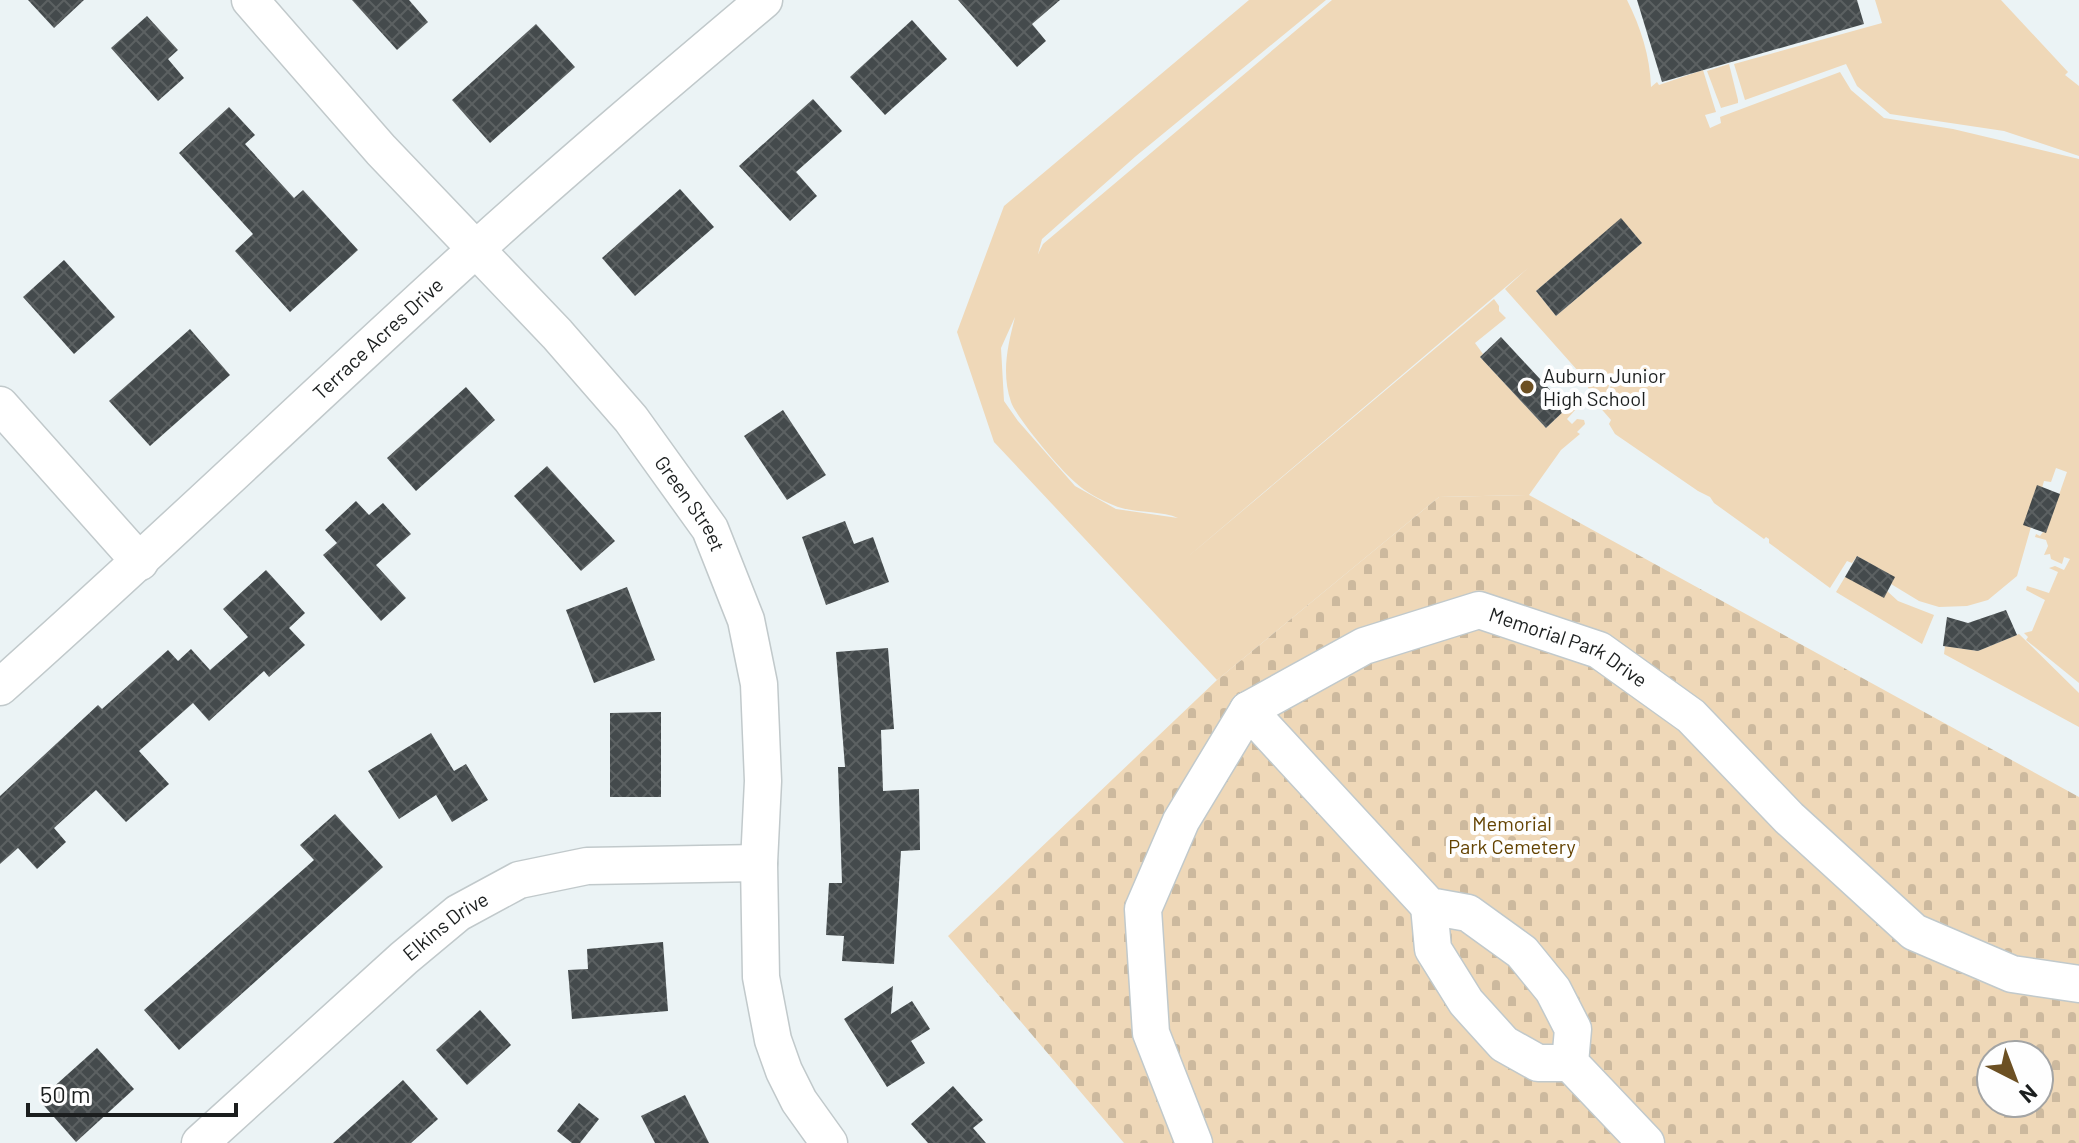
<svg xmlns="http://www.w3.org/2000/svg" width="2079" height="1143" font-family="Barlow,sans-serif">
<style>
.grass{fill:#efd8b8;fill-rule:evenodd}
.cemetery{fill:url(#cemetery-stones);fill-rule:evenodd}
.building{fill:url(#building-cross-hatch)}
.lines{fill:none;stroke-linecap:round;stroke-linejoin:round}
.minor-casing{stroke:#c1c9cb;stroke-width:39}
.minor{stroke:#fff;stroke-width:36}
.poi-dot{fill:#6c5023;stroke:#fefefe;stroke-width:3}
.labels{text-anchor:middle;stroke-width:8;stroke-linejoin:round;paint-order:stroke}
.street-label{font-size:20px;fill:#1b1e1e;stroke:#fefefe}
.poi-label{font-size:20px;fill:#1b1e1e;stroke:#fefefe;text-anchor:start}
.park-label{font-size:20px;fill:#634201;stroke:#fefefe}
</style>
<defs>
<pattern id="cemetery-stones" width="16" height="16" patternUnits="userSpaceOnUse" patternTransform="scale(2)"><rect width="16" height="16" fill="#efd8b8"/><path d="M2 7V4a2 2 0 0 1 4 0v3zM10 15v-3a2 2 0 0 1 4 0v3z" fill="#ccb99e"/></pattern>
<pattern id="building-cross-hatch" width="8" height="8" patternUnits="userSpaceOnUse" patternTransform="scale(2)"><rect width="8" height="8" fill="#444a4c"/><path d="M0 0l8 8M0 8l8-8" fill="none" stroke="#5c6162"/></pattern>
</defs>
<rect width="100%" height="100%" fill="#ebf3f5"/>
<!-- grass -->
<g class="grass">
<path d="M1249,0H1326L1136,156L1042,239L1038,254L1043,244L1332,0H1627C1641,28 1650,56 1651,87L1657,82L1659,85L1703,70L1716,112L1705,115L1710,128L1721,123L1720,117L1840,72L1851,90L1884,118L1953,129L2079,159V683L2026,640L2028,637L2024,633L2032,631L2045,600L2026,590L2027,586L2049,593L2058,572L2049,568L2055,566L2064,570L2070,559L2064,557L2062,564L2051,559L2050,554L2044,555L2048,546L2046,540L2035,537L2036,534L2040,536L2043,532H2046L2067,472L2056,468L2051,482L2044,481L2017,576L1988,600L1967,606L1939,607L1919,601L1891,584L1894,577L1857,556L1852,563L1847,561L1830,588L1769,543V539L1766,537L1764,539L1714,503L1710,497L1698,491L1615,434L1609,424L1611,420L1597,404L1607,399L1615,371L1604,398L1597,402L1578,371L1505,289L1528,268L1184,560L1494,299L1499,306V311L1506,318L1475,343L1483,354L1480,357L1546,428L1567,408L1561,401L1563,398L1571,401L1576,409L1567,419L1572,424L1577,419L1584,420L1585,424L1577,432L1580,434L1561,450L1529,495L1439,497L1217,680L994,442L957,332L1004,206ZM1621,219L1642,243L1556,316L1536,291ZM1015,317C1008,345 1001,372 1011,402C1016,417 1062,472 1076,483C1085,492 1101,500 1113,505C1133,514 1161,510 1178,518L1116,509L1075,486L1018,421L1004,401L1001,348Z"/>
<path d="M1875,0H2001L2068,72L2065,75L2079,86V156L2004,131L1890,114L1857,86L1846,64L1745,100L1734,64L1882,23Z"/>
<path d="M1729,64L1738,100V103L1721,108L1707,71Z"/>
<path d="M1845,577L1887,591L1898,601L1934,615L1922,644L1836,592Z"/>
<path d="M2019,634L2079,693V727L1944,654L1945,646L1978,651Z"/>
</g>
<!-- cemetery -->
<path class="cemetery" d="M1529,495L2079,797V1143H1124L948,936L1217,680L1439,497ZM1991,1055H2039V1103H1991Z"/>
<!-- building -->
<g class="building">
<path d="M28,0H84L54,28Z"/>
<path d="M352,0H409L428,22L397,50Z"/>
<path d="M958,0H1060L1032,24L1046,41L1017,67Z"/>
<path d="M1637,0H1857L1864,24L1662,82Z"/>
<path d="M147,16L178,50L168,59L184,78L158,101L111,48Z"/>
<path d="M912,20L947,59L885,115L850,77Z"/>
<path d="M536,24L575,67L490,143L452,100Z"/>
<path d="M813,99L842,131L796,172L817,196L790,221L739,166Z"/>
<path d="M229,107L255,135L245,144L294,198L303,190L358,250L290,312L235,251L253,234L179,153Z"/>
<path d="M680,189L714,227L635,296L602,258Z"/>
<path d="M1621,218L1642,243L1556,316L1536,291Z"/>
<path d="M64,260L115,317L74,354L23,297Z"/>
<path d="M190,329L230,375L150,446L109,401Z"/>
<path d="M1501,337L1567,408L1546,428L1480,357Z"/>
<path d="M466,387L495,420L416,491L387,458Z"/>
<path d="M783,410L826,475L787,500L744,436Z"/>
<path d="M547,466L615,541L581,571L514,496Z"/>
<path d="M2037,485L2060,494L2046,533L2023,525Z"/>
<path d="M356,501L369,515L383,503L411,534L376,565L406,598L381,621L323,555L337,543L325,530Z"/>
<path d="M845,521L854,544L873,537L889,582L826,605L802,537Z"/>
<path d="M1857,556L1895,577L1884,598L1845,577Z"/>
<path d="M266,570L305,613L289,628L305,645L269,677L264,671L209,721L193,703L139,751L169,784L126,822L96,790L54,828L66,842L37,869L18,848L0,864V796L98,705L102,709L168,650L178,661L191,649L210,670L248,637L223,609Z"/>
<path d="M627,587L655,660L594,683L566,610Z"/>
<path d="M2006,610L2017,635L1978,651L1943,646L1947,617L1968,623Z"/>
<path d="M888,648L894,729L881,730L883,791L919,789L920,850L901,851L894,964L842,961L844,936L826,935L829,883H842L838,767H845L836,652Z"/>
<path d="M661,712V797H610V713Z"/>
<path d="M431,733L454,771L466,764L488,800L452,822L436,795L399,819L368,771Z"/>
<path d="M335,814L383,867L179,1050L144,1010L314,860L300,845Z"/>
<path d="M663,942L668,1011L572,1019L568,970L588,969L587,949Z"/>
<path d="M893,986L891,1014L912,1001L930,1029L911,1041L925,1063L887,1087L844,1019Z"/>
<path d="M480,1010L511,1045L467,1085L436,1050Z"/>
<path d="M97,1048L134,1089L76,1142L39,1100Z"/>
<path d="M403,1080L438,1119L411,1143H333Z"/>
<path d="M953,1086L983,1120L973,1128L986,1143H928L911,1124Z"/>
<path d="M685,1095L709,1143H655L641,1116Z"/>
<path d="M579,1103L599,1119L580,1143H572L557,1131Z"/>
</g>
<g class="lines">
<!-- minor casing -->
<g class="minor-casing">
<g id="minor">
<path id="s1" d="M250,0L381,150L557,334L631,419L710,529L746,620L759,684L763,781L759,863L761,977L773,1040L784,1071L799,1101L829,1143"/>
<path d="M0,405L140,562"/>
<path id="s2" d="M0,687C161,544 316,394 476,249C570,164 667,82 764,0"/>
<path d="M1248,710L1429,906L1468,913L1522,952L1553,990L1573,1029L1570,1063L1646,1143"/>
<path d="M1429,906L1433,949L1466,1002L1504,1044L1538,1063H1570"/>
<path id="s3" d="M200,1143L404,958L458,913L519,880L587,866L759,863"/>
<path id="s4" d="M1194,1143L1151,1033L1143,909L1181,821L1248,710L1364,646L1479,610L1599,650L1691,716L1789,818L1914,932L2012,974L2079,984"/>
</g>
</g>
<!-- minor -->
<use href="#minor" class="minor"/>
</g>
<!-- markers -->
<circle class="poi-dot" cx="1527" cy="387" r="8"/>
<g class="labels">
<!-- street labels -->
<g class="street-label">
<text dy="7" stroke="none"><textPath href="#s2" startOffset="514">Terrace Acres Drive</textPath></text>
<text dy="7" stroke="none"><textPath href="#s1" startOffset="670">Green Street</textPath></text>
<text dy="7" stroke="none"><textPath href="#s4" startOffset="818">Memorial Park Drive</textPath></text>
<text dy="7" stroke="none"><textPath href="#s3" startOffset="328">Elkins Drive</textPath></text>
</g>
<!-- poi labels -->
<g class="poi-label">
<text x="1543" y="383">Auburn Junior<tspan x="1543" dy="23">High School</tspan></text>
</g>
<!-- park labels -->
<g class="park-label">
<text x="1512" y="831">Memorial<tspan x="1512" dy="23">Park Cemetery</tspan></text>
</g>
</g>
<!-- north arrow -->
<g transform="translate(2015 1079) rotate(138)"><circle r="38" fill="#fefefe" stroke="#a3a4a4" stroke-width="2"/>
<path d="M0-6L14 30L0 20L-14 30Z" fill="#6c5023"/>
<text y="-12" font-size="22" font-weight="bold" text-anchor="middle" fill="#1b1e1e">N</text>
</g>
<!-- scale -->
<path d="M28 1103v12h208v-12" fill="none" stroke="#1b1e1e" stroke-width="4"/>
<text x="40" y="1103" font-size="24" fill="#1b1e1e" stroke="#fefefe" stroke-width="6" paint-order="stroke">50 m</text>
</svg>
